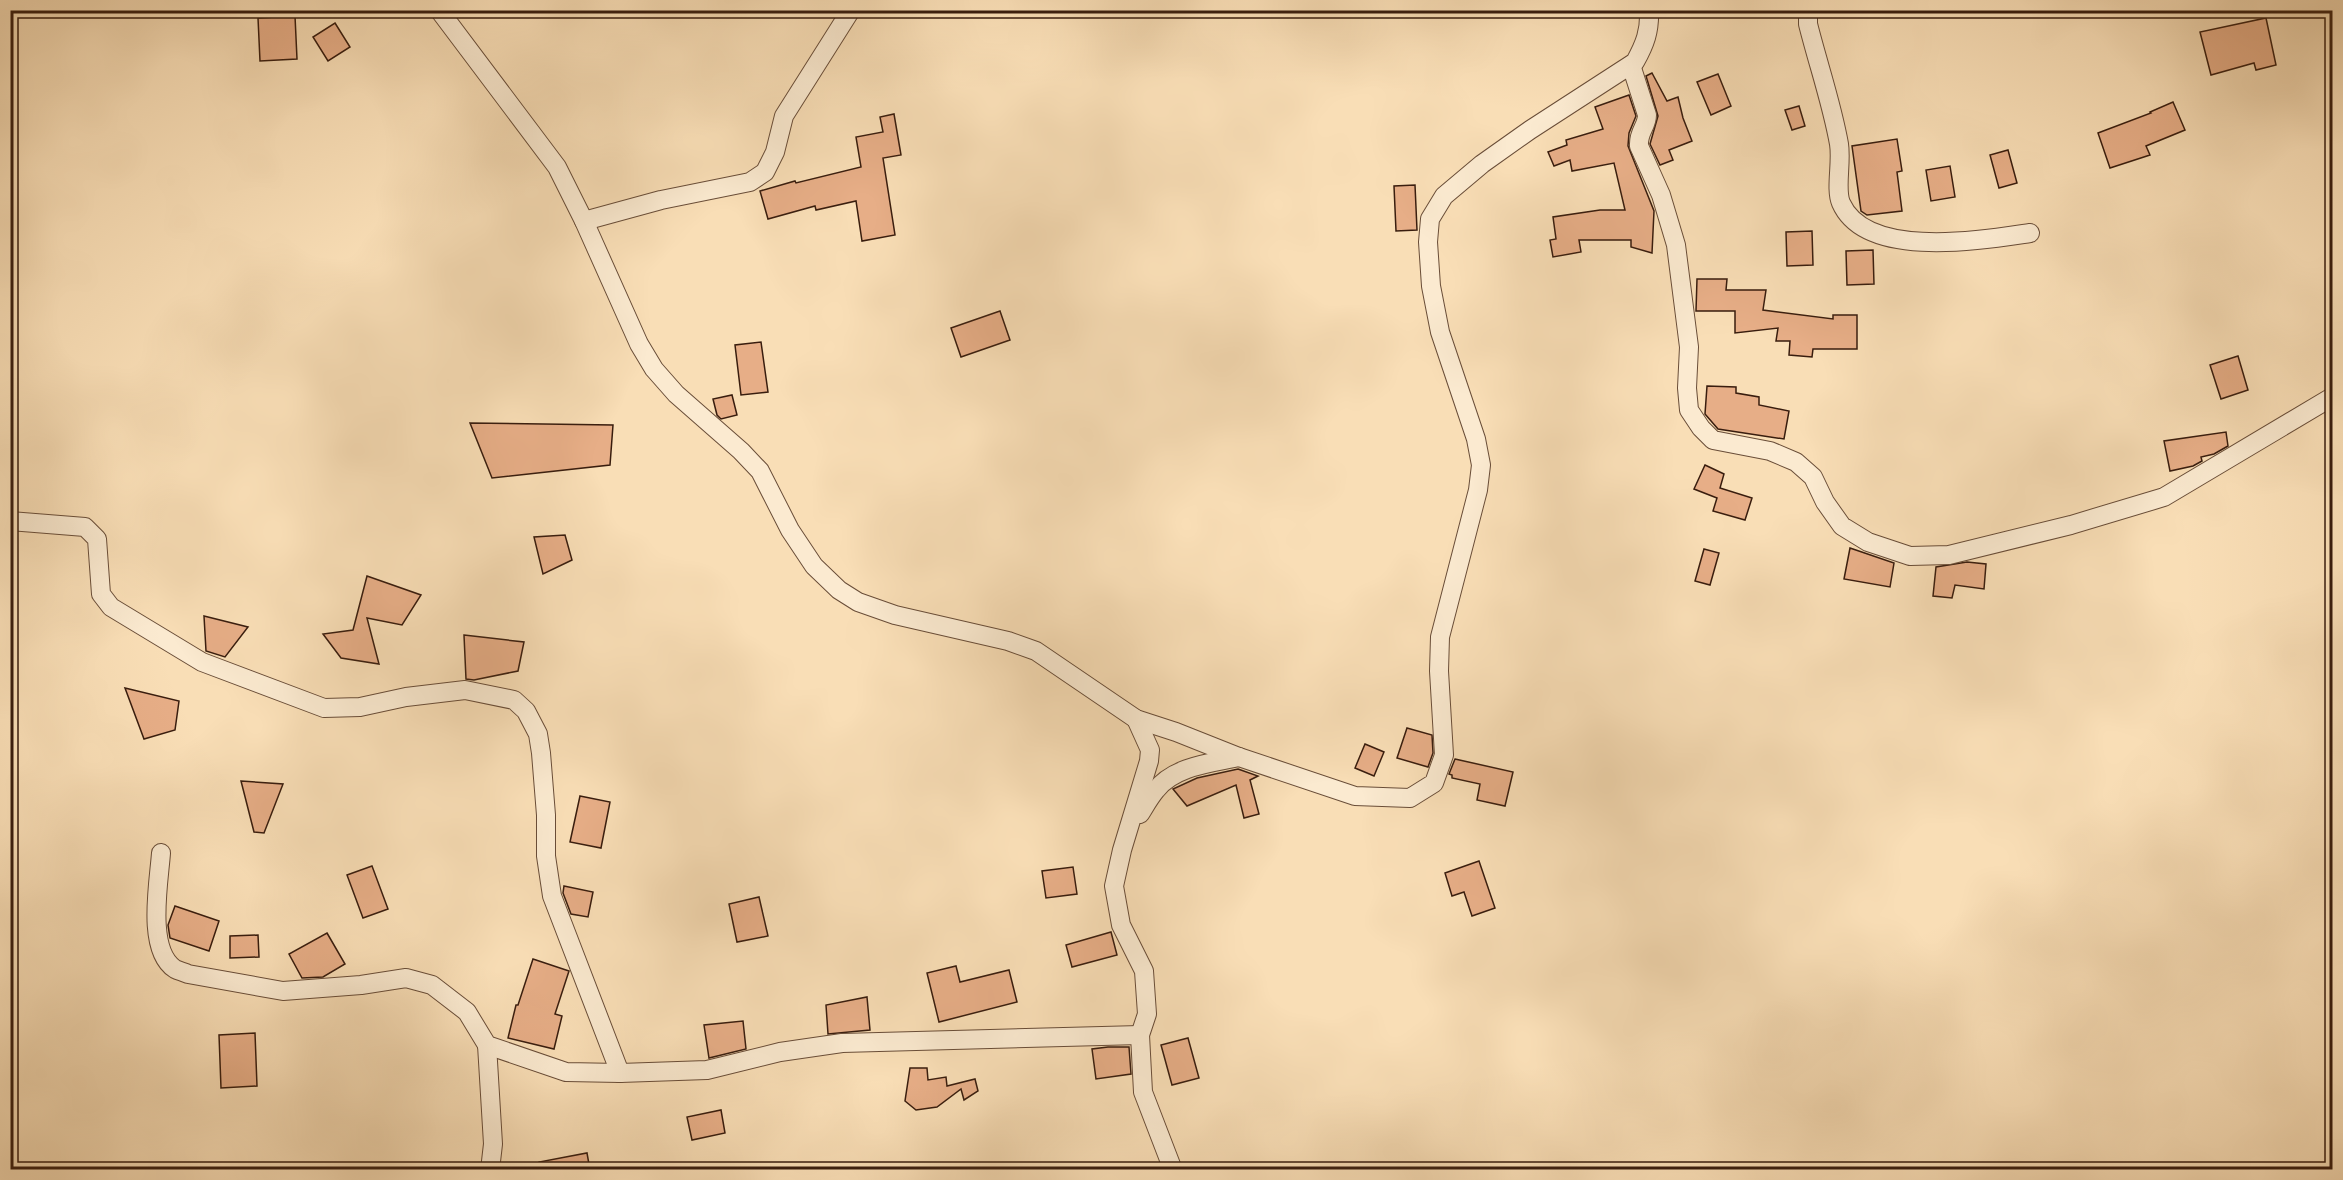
<svg xmlns="http://www.w3.org/2000/svg" width="2343" height="1180" font-family="Alegreya,serif">
<style>
.building{fill:#e7ae87;stroke:#391d0e;stroke-width:1.5}
.lines{fill:none;stroke-linecap:round;stroke-linejoin:round}
.street-casing{stroke:#694d38;stroke-width:20}
.street{stroke:#fbead0;stroke-width:18}
</style>
<rect width="100%" height="100%" fill="#f9deb6"/>
<filter id="stains"><feTurbulence type="fractalNoise" baseFrequency=".00333" numOctaves="4"/><feColorMatrix values="0 0 0 0 .2 0 0 0 0 .09 0 0 0 0 .02 0 0 0 .5 -.17"/></filter>
<radialGradient id="worn" r=".72"><stop offset=".6" stop-color="#630" stop-opacity="0"/><stop offset="1" stop-color="#630" stop-opacity=".3"/></radialGradient>
<!-- building -->
<g class="building">
<path d="M295,16L297,59L260,61L258,18Z"/>
<path d="M2266,18L2276,65L2256,70L2254,63L2211,75L2200,32Z"/>
<path d="M335,23L350,47L328,61L313,37Z"/>
<path d="M1652,73L1667,101L1678,97L1683,118L1692,141L1669,150L1673,160L1660,165L1650,144L1658,116L1646,76Z"/>
<path d="M1718,74L1731,106L1711,115L1697,82Z"/>
<path d="M1629,95L1636,116L1629,133L1628,146L1654,211L1652,253L1631,247V240H1579L1581,252L1553,257L1550,240L1556,239L1553,217L1600,210H1625L1614,163L1572,171L1570,160L1554,166L1548,152L1567,145L1566,140L1603,129L1595,107Z"/>
<path d="M2173,102L2185,130L2146,146L2150,155L2110,168L2098,133L2151,113L2150,112Z"/>
<path d="M1799,106L1805,126L1792,130L1785,110Z"/>
<path d="M894,114L901,155L883,158L895,235L862,241L856,201L816,210L815,206L768,219L760,191L795,181L796,183L861,167L856,137L883,132L880,117Z"/>
<path d="M1897,139L1902,171L1897,172L1902,211L1867,215L1861,211L1852,146Z"/>
<path d="M2008,150L2017,183L1999,188L1990,155Z"/>
<path d="M1950,166L1955,197L1931,201L1926,170Z"/>
<path d="M1415,185L1417,230L1396,231L1394,186Z"/>
<path d="M1812,231L1813,265L1787,266L1786,232Z"/>
<path d="M1873,250L1874,284L1847,285L1846,251Z"/>
<path d="M1697,279H1727L1726,290H1766L1763,310L1833,319V315H1857V349H1813L1812,357L1789,355L1790,341H1776L1778,328L1735,333V311H1696Z"/>
<path d="M1000,311L1010,340L961,357L951,328Z"/>
<path d="M761,342L768,392L741,395L735,345Z"/>
<path d="M2238,356L2248,390L2221,399L2210,365Z"/>
<path d="M1707,386L1736,387V393L1759,397V405L1789,411L1784,439L1718,429L1705,414Z"/>
<path d="M732,395L737,415L721,419L717,415L713,399Z"/>
<path d="M470,423L613,425L610,465L492,478Z"/>
<path d="M2226,432L2228,446L2214,454L2201,457L2202,461L2193,466L2170,471L2164,441Z"/>
<path d="M1705,465L1724,474L1720,488L1752,498L1745,520L1713,511L1717,498L1694,489Z"/>
<path d="M565,535L572,560L543,574L534,537Z"/>
<path d="M1850,548L1894,563L1890,587L1844,579Z"/>
<path d="M1704,549L1719,553L1710,585L1695,581Z"/>
<path d="M1967,562L1986,564L1984,589L1955,585L1952,598L1933,596L1936,567Z"/>
<path d="M367,576L421,595L402,625L367,618L379,664L341,658L323,634L353,630Z"/>
<path d="M204,616L248,627L225,657L206,651Z"/>
<path d="M464,635L524,642L518,671L474,680L466,679Z"/>
<path d="M125,688L179,701L175,730L144,739Z"/>
<path d="M1407,728L1432,735L1433,753L1428,767L1397,758Z"/>
<path d="M1365,744L1384,752L1374,776L1355,768Z"/>
<path d="M1455,759L1513,772L1505,806L1477,800L1480,784L1452,778V775L1449,774Z"/>
<path d="M1238,769L1258,776L1250,780L1259,814L1244,818L1236,785L1187,806L1173,789L1197,778Z"/>
<path d="M241,781L283,784L264,833L254,832Z"/>
<path d="M580,796L610,802L601,848L570,842Z"/>
<path d="M1479,861L1495,908L1472,916L1464,892L1452,896L1445,873Z"/>
<path d="M372,866L388,909L363,918L347,875Z"/>
<path d="M1073,867L1077,894L1046,898L1042,871Z"/>
<path d="M564,886L593,892L588,917L571,914L563,893Z"/>
<path d="M759,897L768,936L737,942L729,904Z"/>
<path d="M175,906L219,921L209,951L170,938L168,925Z"/>
<path d="M1111,932L1117,955L1072,967L1066,945Z"/>
<path d="M327,933L345,964L323,977L302,978L289,954Z"/>
<path d="M258,935L259,957L230,958V936Z"/>
<path d="M533,959L569,971L555,1014L562,1016L554,1049L508,1038L516,1005H518Z"/>
<path d="M956,966L960,982L1009,970L1017,1002L939,1022L927,973Z"/>
<path d="M867,997L870,1030L828,1034L826,1005Z"/>
<path d="M743,1021L746,1049L709,1058L704,1025Z"/>
<path d="M255,1033L257,1086L221,1088L219,1035Z"/>
<path d="M1188,1038L1199,1078L1172,1085L1161,1045Z"/>
<path d="M1108,1047H1129L1131,1074L1096,1079L1092,1049Z"/>
<path d="M910,1068H927L928,1080L946,1077L947,1086L975,1079L978,1091L964,1100L961,1089L937,1107L916,1110L905,1101Z"/>
<path d="M721,1110L725,1133L692,1140L687,1117Z"/>
<path d="M587,1153L590,1170H539V1162Z"/>
</g>
<g class="lines">
<!-- street casing -->
<g class="street-casing">
<g id="street">
<path d="M439,10L557,167L584,221L639,344L654,369L676,394L741,451L760,471L790,530L814,566L839,590L858,602L895,615L1008,641L1036,651L1136,719L1176,732L1239,757L1355,796L1410,798L1434,783L1444,755L1439,671L1440,637L1478,490L1481,465L1476,439L1440,332L1431,286L1428,242L1430,219L1444,196L1482,164L1530,130L1635,62C1645,44 1650,31 1649,10"/>
<path d="M1808,10V24C1818,64 1832,104 1839,144C1842,163 1835,189 1841,203C1866,260 1982,240 2030,233"/>
<path d="M1631,65L1647,115C1647,127 1638,131 1639,146L1661,195L1676,245L1689,347L1687,388L1689,410L1701,428L1713,440L1770,451L1796,462L1813,477L1825,502L1842,526L1868,542L1910,556L1949,555L2071,525L2164,497L2332,397"/>
<path d="M584,221L661,200L750,182L765,172L775,152L784,116L851,10"/>
<path d="M10,521L85,527L97,539L101,594L111,607L202,662L324,708L360,707L406,697L465,690L514,700L526,711L538,734L541,753L546,815V856L552,896L620,1073"/>
<path d="M1136,719L1150,750L1149,761L1122,850L1114,886L1121,925L1144,971L1147,1014L1140,1035L1143,1092L1173,1170"/>
<path d="M1140,814C1145,806 1150,797 1156,790C1174,766 1212,763 1239,757"/>
<path d="M161,853C159,882 146,950 175,969C179,971 184,972 188,974L283,991L361,985L406,978L432,985L467,1012L487,1045L566,1072L620,1073L707,1070L780,1052L842,1043L1140,1035"/>
<path d="M487,1045L493,1144L490,1170"/>
</g>
</g>
<!-- street -->
<use href="#street" class="street"/>
</g>
<!-- margin -->
<rect width="2343" height="1180" fill="none" stroke="#f9deb6" stroke-width="36"/>
<rect x="12" y="12" width="2319" height="1156" fill="none" stroke="#391d0e" stroke-width="3"/>
<rect x="18" y="18" width="2307" height="1144" fill="none" stroke="#391d0e" stroke-width="1.5"/>
<rect width="100%" height="100%" filter="url(#stains)"/>
<rect width="100%" height="100%" fill="url(#worn)"/>
</svg>
